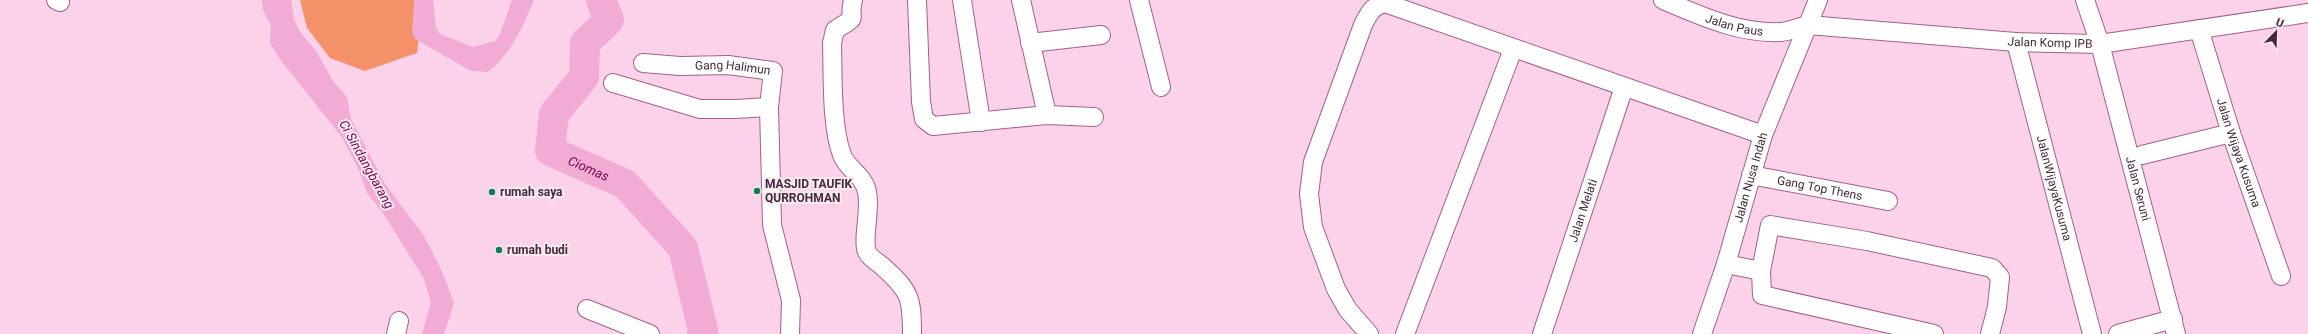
<svg xmlns="http://www.w3.org/2000/svg" width="2308" height="334" font-family="Roboto,sans-serif">
<style>
.forest{fill:#f49168}
.water{fill:#f2abd5}
.lines{fill:none;stroke-linecap:round;stroke-linejoin:round}
.river{stroke:#f2abd5;stroke-width:30}
.street-casing{stroke:#a06288;stroke-width:20}
.street{stroke:#fff;stroke-width:18}
.poi-dot{fill:#117c57;stroke:#f7e9f1;stroke-width:1.5}
.labels{text-anchor:middle;stroke-width:4;stroke-linejoin:round;paint-order:stroke}
.street-label{font-size:12px;fill:#442a3a;stroke:#f7e9f1}
.poi-label{font-size:12px;font-weight:bold;fill:#442a3a;stroke:#f7e9f1;text-anchor:start}
.water-label{font-size:13px;font-style:italic;fill:#710354;stroke:#f7e9f1}
</style>
<rect width="100%" height="100%" fill="#fcd2ea"/>
<!-- forest -->
<path class="forest" d="M300,0H421L423,4L417,53L365,71L330,58L307,28Z"/>
<!-- water -->
<g class="water">
<path d="M262,0H291L294,20L301,33L316,51L333,81L347,97L351,119L385,184L424,236L441,269L454,303L444,334H422L431,302L423,277L383,213L367,193L358,168L341,136L279,58L270,43L271,25L263,10Z"/>
<path d="M414,0H433L436,28L440,34L473,47L495,41L500,34L512,0H534C523,27 511,53 488,72L471,71L415,39L412,33Z"/>
</g>
<g class="lines">
<!-- river -->
<path class="river" id="s1" d="M601,0L609,20L585,43L584,77L554,114L550,151L625,184L683,248L703,330L702,334"/>
<!-- street casing -->
<g class="street-casing">
<g id="street">
<path d="M56,0L60,2"/>
<path d="M853,0C847,24 862,13 835,30L832,43C833,74 831,126 842,155C847,169 864,175 867,192C871,210 862,239 867,252C869,257 877,262 882,266C910,291 912,297 912,334"/>
<path d="M917,0L921,102L924,119L933,126L1047,115L1094,117"/>
<path d="M962,0L981,122"/>
<path d="M1021,0L1047,115"/>
<path d="M1139,0L1161,87"/>
<path id="s2" d="M1663,0C1701,16 1739,34 1781,32C1790,31 1799,27 1808,25L2016,42L2100,44L2308,13"/>
<path id="s3" d="M2085,0L2100,44L2176,334"/>
<path id="s4" d="M2199,29L2231,133L2281,276"/>
<path id="s5" d="M2016,42L2092,334"/>
<path d="M1030,43L1101,35"/>
<path id="s6" d="M643,63L680,66L728,65L773,71L769,107L772,225L791,300L790,334"/>
<path d="M613,83L700,109H736L769,107"/>
<path d="M2142,155L2231,133"/>
<path id="s7" d="M1751,175L1888,201"/>
<path d="M1726,264L1761,271"/>
<path d="M587,309L650,334"/>
<path d="M396,334L399,321"/>
<path d="M1369,334L1348,310L1336,289L1313,227L1309,194L1313,162L1363,25C1369,13 1372,6 1385,3L1763,135"/>
<path d="M1405,334L1513,49"/>
<path id="s8" d="M1542,334L1624,87"/>
<path id="s9" d="M1702,334L1726,264L1763,135L1818,0"/>
<path d="M1934,334L1762,295L1761,271L1770,225L1867,241L1992,268L2000,277L1997,307L1990,334"/>
<path d="M2118,334L2173,319"/>
</g>
</g>
<!-- street -->
<use href="#street" class="street"/>
</g>
<!-- markers -->
<g class="poi-dot">
<circle cx="757" cy="191" r="4"/>
<circle cx="492" cy="192" r="4"/>
<circle cx="499" cy="250" r="4"/>
</g>
<g class="labels">
<!-- street labels -->
<g class="street-label">
<text dy="4" stroke="none"><textPath href="#s2" startOffset="76">Jalan Paus</textPath></text>
<text dy="4" stroke="none"><textPath href="#s2" startOffset="394">Jalan Komp IPB</textPath></text>
<text dy="4" stroke="none"><textPath href="#s6" startOffset="90">Gang Halimun</textPath></text>
<text dy="4" stroke="none"><textPath href="#s4" startOffset="130">Jalan Wijaya Kusuma</textPath></text>
<text dy="4" stroke="none"><textPath href="#s9" startOffset="164">Jalan Nusa Indah</textPath></text>
<text dy="4" stroke="none"><textPath href="#s7" startOffset="70">Gang Top Thens</textPath></text>
<text dy="4" stroke="none"><textPath href="#s5" startOffset="151">JalanWijayaKusuma</textPath></text>
<text dy="4" stroke="none"><textPath href="#s3" startOffset="196">Jalan Seruni</textPath></text>
<text dy="4" stroke="none"><textPath href="#s8" startOffset="130">Jalan Melati</textPath></text>
</g>
<!-- poi labels -->
<g class="poi-label">
<text x="765" y="188">MASJID TAUFIK<tspan x="765" dy="14">QURROHMAN</tspan></text>
<text x="500" y="196">rumah saya</text>
<text x="507" y="254">rumah budi</text>
</g>
<!-- water labels -->
<g class="water-label">
<text transform="translate(367 164) rotate(61)" y="5">Ci Sindangbarang</text>
<text dy="5" stroke="none"><textPath href="#s1" startOffset="216">Ciomas</textPath></text>
</g>
</g>
<!-- north arrow -->
<g transform="translate(2276 32) rotate(23)" stroke="#f7e9f1" stroke-width="3" paint-order="stroke">
<path d="M0-3L7 15L0 10L-7 15Z" fill="#442a3a"/>
<text y="-6" font-size="11" font-weight="bold" text-anchor="middle" fill="#442a3a">U</text>
</g>
</svg>
